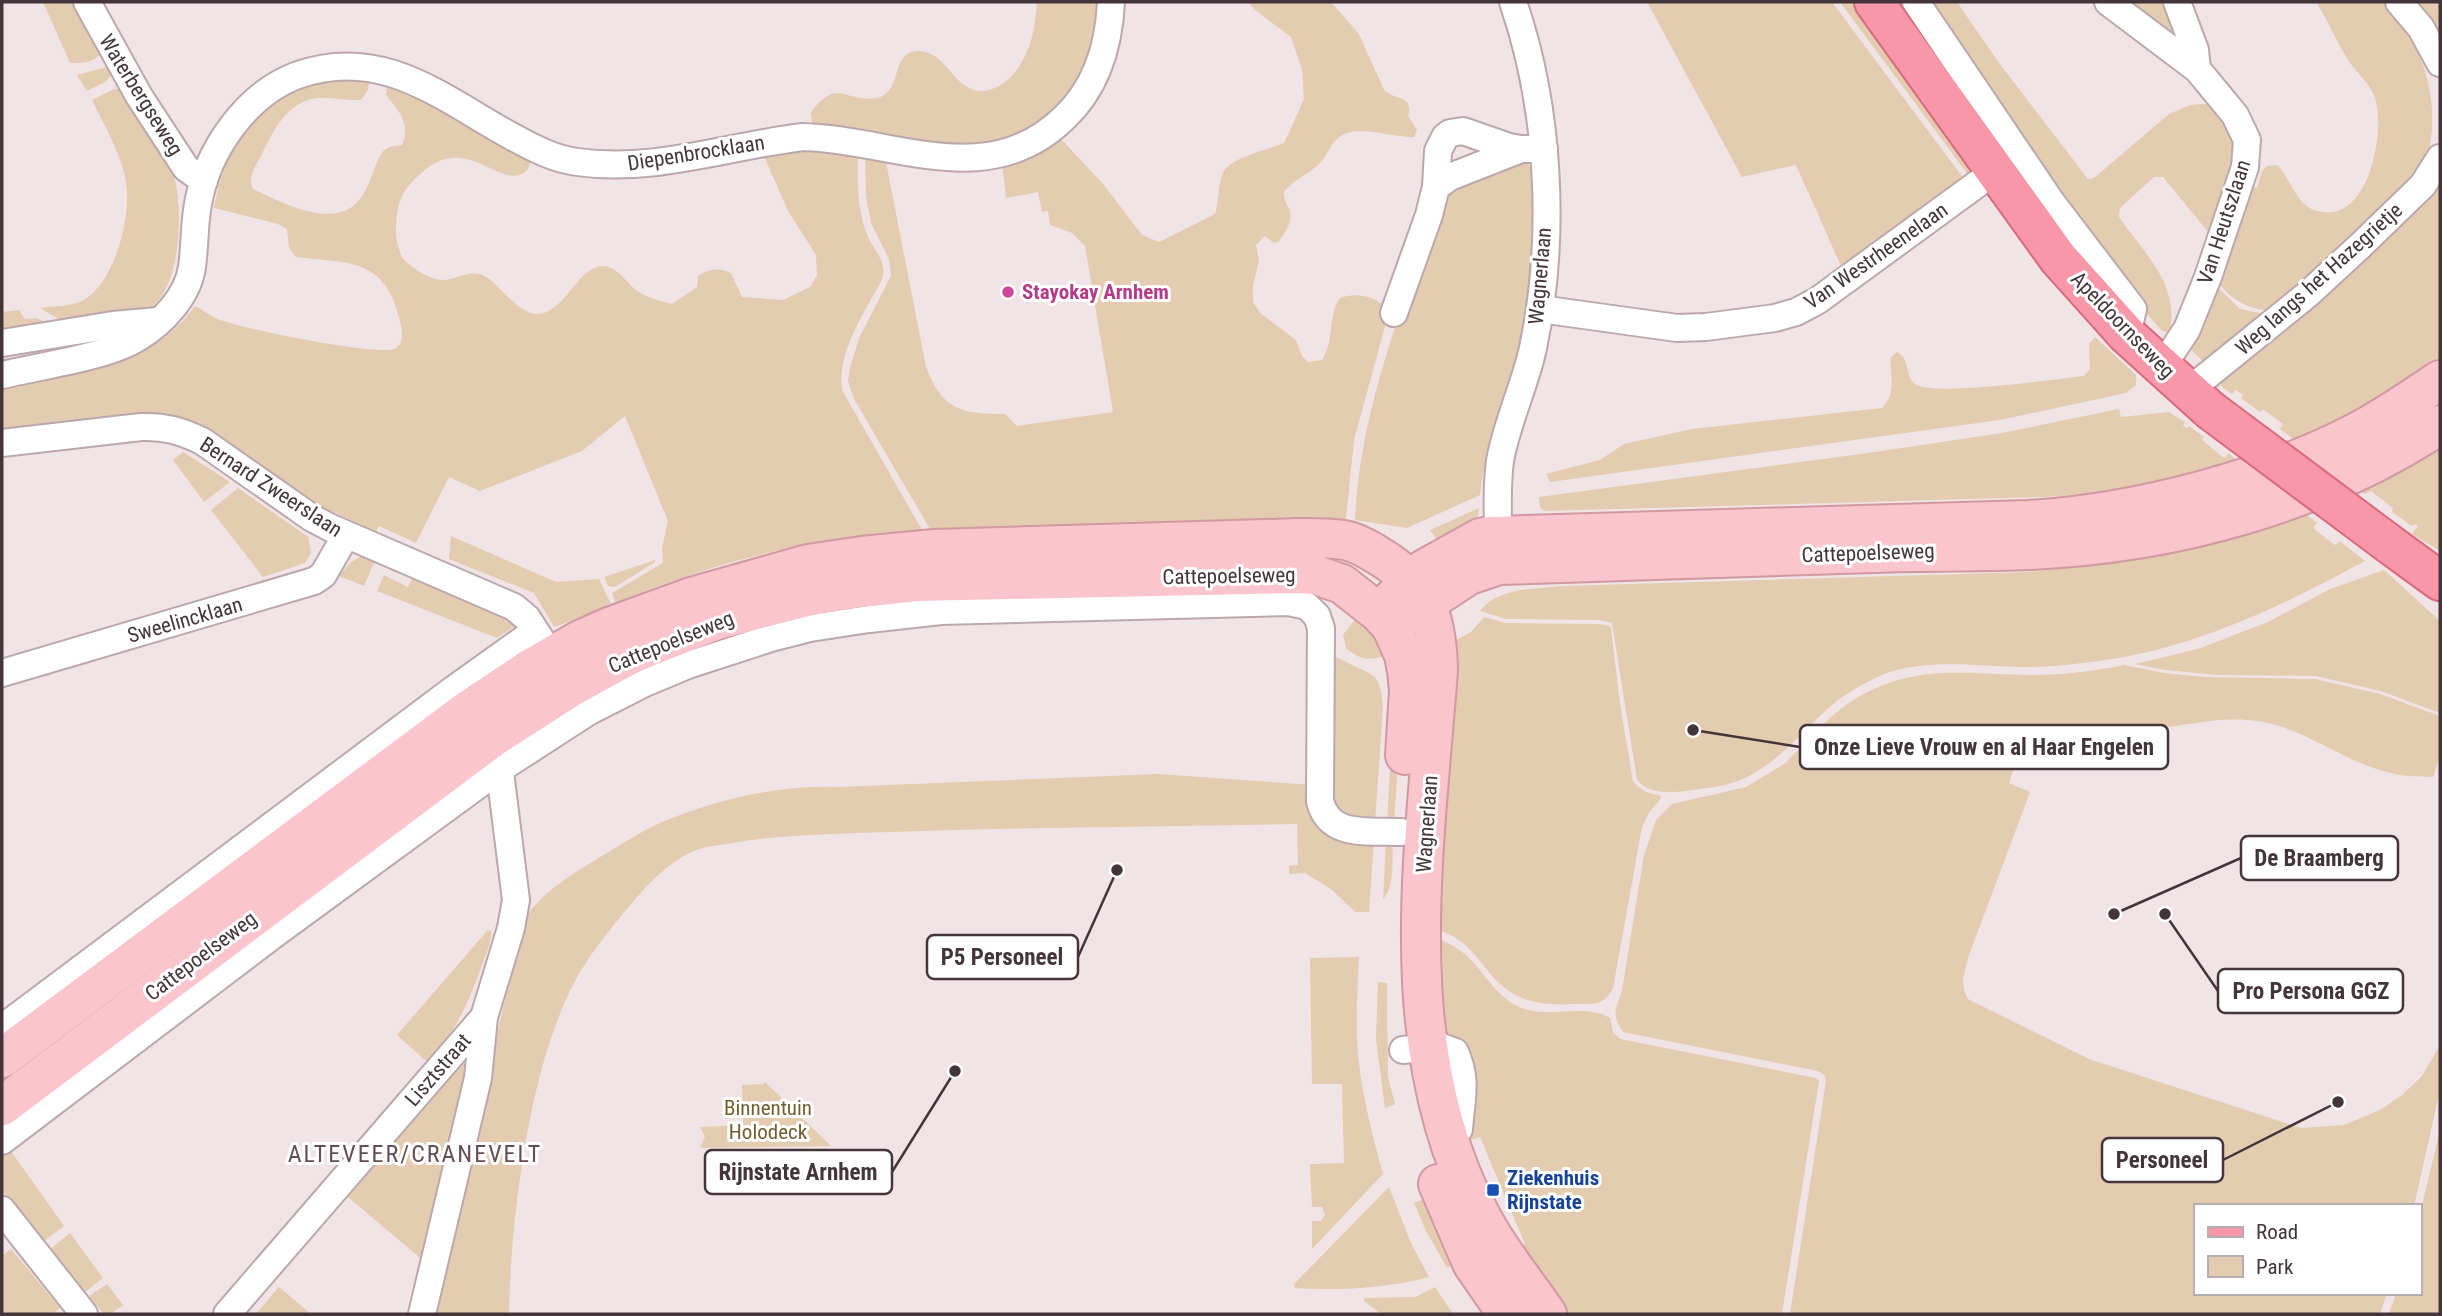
<svg xmlns="http://www.w3.org/2000/svg" width="2442" height="1316" font-family="'Roboto Condensed',sans-serif">
<style>
.green{fill:#e3ccaf}
.lines{fill:none;stroke-linecap:round;stroke-linejoin:round}
.street-casing{stroke:#bba8ac;stroke-width:30}
.secondary-casing{stroke:#d199a1;stroke-width:42}
.primary-casing{stroke:#da697e;stroke-width:42}
.street{stroke:#fff;stroke-width:26}
.secondary{stroke:#fac5cc;stroke-width:38}
.primary{stroke:#f797a8;stroke-width:38}
.primary-bridge-casing{stroke:#da697e;stroke-width:42;stroke-linecap:butt}
.primary-bridge{stroke:#f797a8;stroke-width:38}
.hotel-dot{fill:#d1479c;stroke:#fff;stroke-width:2.5}
.transit-dot{fill:#1a4fb4;stroke:#fff;stroke-width:2.5}
.labels{text-anchor:middle;stroke-width:6;stroke-linejoin:round;paint-order:stroke}
.street-label{font-size:21px;fill:#433539;stroke:#fff}
.hotel-label{font-size:21px;font-weight:bold;fill:#b23c85;stroke:#fff;text-anchor:start}
.park-label{font-size:21px;fill:#705e2d;stroke:#fff}
.transit-label{font-size:21px;font-weight:bold;fill:#164399;stroke:#fff;text-anchor:start}
.quarter-label{font-size:24px;letter-spacing:2px;fill:#654d54;stroke:#fff}
.leader{fill:none;stroke:#433539;stroke-width:2.5}
.callout-dot{fill:#433539;stroke:#fff;stroke-width:2.5}
.callout{fill:#fff;stroke:#433539;stroke-width:2.5}
.callout-label{font-size:23px;text-anchor:middle;font-weight:bold;fill:#433539}
</style>
<rect width="100%" height="100%" fill="#f1e4e7"/>
<!-- green -->
<g class="green">
<path d="M43,2H77L102,52C95,63 82,63 70,63Z"/>
<path d="M1037,2H1102V15L1081,82L1047,124L979,150L813,130L811,112C838,77 844,103 877,98C903,93 890,50 919,51C943,52 950,78 969,88C979,93 990,91 999,86C1028,68 1035,33 1037,2Z"/>
<path d="M1248,2H1331L1359,34L1384,90C1396,101 1414,95 1408,116L1417,130L1414,137C1392,138 1355,123 1338,138C1329,146 1327,157 1318,165C1307,175 1292,181 1284,192C1284,200 1286,202 1289,209C1294,220 1285,234 1278,242L1274,243L1265,236L1256,245L1259,261L1253,285V302L1260,313L1296,340L1302,356L1308,362L1322,360C1335,340 1327,317 1340,298C1357,292 1378,296 1389,312L1354,440L1346,519L930,529L854,399L848,381L850,368L859,338L891,276L889,259L871,223L866,196L865,153L885,157L926,367C943,411 962,414 1005,414L1017,426L1113,412L1085,246L1072,233L1050,225L1048,211L1042,212L1038,192L1006,198L1002,163L1058,136L1104,185L1142,235L1159,242L1215,214C1219,201 1218,187 1222,175C1227,158 1267,150 1284,143L1304,99L1302,69L1291,37L1255,10Z"/>
<path d="M1647,2H1832L1967,183L1845,275L1796,165L1742,177Z"/>
<path d="M1840,2H1856L1979,176L1972,180Z"/>
<path d="M1925,2H1957L1999,63L2088,179L2094,178L2169,114L2190,105L2217,103L2241,138L2214,239L2163,177H2154L2120,208L2119,217C2142,250 2176,281 2171,324L2175,327L2169,333L2162,331L2139,305Z"/>
<path d="M2121,2H2170L2186,43Z"/>
<path d="M2316,2H2385C2424,47 2442,99 2427,160C2416,182 2394,198 2377,215C2343,248 2306,279 2270,311C2245,308 2228,298 2214,277L2246,184L2257,188L2262,171L2267,166L2277,165C2291,178 2295,203 2314,210C2368,229 2386,133 2375,98C2370,84 2359,75 2350,63C2337,43 2329,22 2316,2Z"/>
<path d="M2413,2H2440V38Z"/>
<path d="M110,66L114,72L105,82L87,91L77,75Z"/>
<path d="M329,76L369,81L368,90L361,100C347,101 332,97 317,98C287,102 274,129 262,154C256,165 247,177 253,189C280,202 335,231 359,200C371,186 373,166 383,151L389,147L402,145C411,124 399,111 386,95L388,81L531,157C530,164 529,171 522,174C497,186 464,131 419,175C399,194 397,204 396,231C396,239 398,249 402,257C406,265 432,281 442,280C458,280 472,267 488,278C503,289 523,320 544,313C568,305 581,264 604,266C621,268 628,287 642,294C651,299 662,301 672,304L697,287L698,276C710,269 718,267 731,273L742,297L783,300L810,287L817,275L816,255L788,211L762,152L792,147L858,152C857,178 857,207 866,232C870,245 887,261 883,276C881,284 875,292 871,299C856,327 838,357 842,390L922,530C818,538 711,560 616,604L612,593L663,563L662,548L668,521L625,416L582,451L480,491L449,477L416,543L379,526L376,531L320,506L199,422L194,428L2,436V383L143,349L165,337L183,321L195,306C203,310 210,316 218,319C239,328 383,358 396,348C405,341 402,327 399,318C385,258 348,263 296,257L289,248L287,229L278,224L214,208C223,163 235,123 278,98C293,89 312,83 329,76Z"/>
<path d="M114,89H124C139,115 158,140 171,167C185,200 182,288 150,308C138,316 88,324 72,327L40,308C55,306 74,307 87,298C115,278 129,222 127,190C125,159 105,128 92,100Z"/>
<path d="M1524,160L1533,169V182C1531,236 1532,291 1521,344C1509,395 1485,443 1480,495L1407,528L1355,520C1360,406 1406,298 1443,191Z"/>
<path d="M2440,180V363L2299,443L2280,429L2283,424L2263,409L2260,412L2241,398L2243,395L2236,390L2232,394L2221,386L2224,377Z"/>
<path d="M2214,284L2240,309L2265,314L2204,362L2190,349Z"/>
<path d="M19,310L25,319L37,318L47,323L2,338V312Z"/>
<path d="M2095,337L2136,375V385L2126,393L2000,420L1550,482L1546,474L1600,460L1624,444L1692,429L1882,408C1898,391 1889,378 1891,357L1897,352C1911,359 1904,375 1915,384C1934,397 2056,379 2084,376L2090,369L2089,344Z"/>
<path d="M2119,409L2121,417L2169,412L2185,422L2183,426L2187,428L2189,426L2204,437L2202,440L2224,458L2229,453L2240,464L2124,491L2045,497L1544,511L1540,507L1539,497L1868,453L2002,433Z"/>
<path d="M2440,438V551L2412,534L2418,526L2414,524L2412,526L2392,512L2393,508L2371,491L2364,494L2355,486Z"/>
<path d="M183,452L230,482L204,502L173,460Z"/>
<path d="M238,488L308,537L311,553L305,563L263,577L211,510Z"/>
<path d="M1479,508L1477,520L1443,549L1430,530Z"/>
<path d="M2299,509L2317,523L2313,528L2335,545L2340,541L2365,561C2274,610 2187,652 2083,663C2065,665 2047,667 2030,667C1984,667 1926,657 1882,675C1865,683 1847,692 1832,705C1802,731 1781,761 1743,779C1725,787 1705,788 1686,791C1668,793 1649,794 1637,780L1612,623L1599,620L1506,619L1480,611C1498,587 1536,589 1563,586L2027,572C2075,567 2123,564 2170,553Z"/>
<path d="M451,536L556,582L599,579L612,606L554,627L534,593L449,559Z"/>
<path d="M364,555L376,558L364,586L339,576L351,562Z"/>
<path d="M655,560V562L615,587L608,586L604,577Z"/>
<path d="M2384,570L2440,621V713L2381,691L2315,676L2218,675L2165,670L2135,664L2198,649L2268,622L2330,589Z"/>
<path d="M414,574L506,614L518,624L497,638L377,591L384,575L408,587Z"/>
<path d="M1361,612L1392,654C1373,660 1361,662 1346,648L1343,635Z"/>
<path d="M1484,617L1505,623L1599,624L1610,626L1611,629L1620,704L1633,781C1642,791 1648,794 1660,795L1661,798L1649,813L1642,827L1613,988C1605,1005 1595,1004 1577,1004C1554,1005 1529,1005 1509,991C1478,970 1477,939 1431,928L1447,645L1471,632Z"/>
<path d="M1332,655C1341,659 1349,664 1358,668C1380,676 1381,684 1383,707L1375,822L1346,821L1331,809Z"/>
<path d="M2124,665L2164,673L2204,677L2315,679L2380,694L2440,716V756L2433,777C2420,776 2407,777 2395,774C2355,766 2321,740 2282,727C2234,711 2198,725 2150,729C2116,732 2076,724 2044,737C2036,741 2028,745 2020,749L2009,783L2030,792L1969,955C1965,971 1959,984 1968,999L2089,1059L2301,1128L2344,1125L2380,1110L2402,1095L2422,1076L2440,1045V1090L2414,1206H2195V1293H2387L2380,1314H1790L1826,1081L1824,1075L1818,1071L1623,1032C1610,1012 1617,1009 1622,990L1644,855L1656,820L1672,804L1746,787L1784,764C1807,743 1828,715 1855,699C1917,662 1966,675 2033,675C2064,675 2094,671 2124,665Z"/>
<path d="M1388,667L1401,720L1394,824L1387,822L1394,701L1387,673Z"/>
<path d="M1158,774L1313,785C1313,796 1311,809 1314,819C1320,842 1356,838 1374,840L1369,912H1355L1331,889L1305,873L1289,874V866L1298,865L1297,824C1161,827 1025,827 890,832C837,834 785,834 732,843C722,845 709,846 699,849C670,859 645,887 626,910C608,932 590,954 576,979C529,1066 511,1215 509,1314H431L524,919C543,892 569,876 597,859C620,845 643,830 667,820C721,798 781,785 839,787Z"/>
<path d="M1393,840C1392,857 1395,888 1383,899L1386,842Z"/>
<path d="M491,930C492,940 487,952 483,962C469,1003 456,1030 428,1063L397,1035L487,931Z"/>
<path d="M1435,937C1446,942 1457,947 1467,956C1487,975 1497,1000 1525,1009C1552,1018 1586,1003 1610,1018L1613,1032L1620,1039L1816,1078L1819,1081L1782,1314H1562L1516,1250L1525,1244L1480,1137L1468,1141L1462,1044L1455,1037L1441,1030Z"/>
<path d="M1359,957C1358,984 1356,1012 1357,1039C1359,1085 1371,1130 1383,1174L1312,1249V1221H1321L1325,1215L1322,1207H1312L1310,1164L1344,1163L1342,1084H1312L1310,958Z"/>
<path d="M1378,982L1387,983L1388,1077L1395,1104L1385,1108L1376,1040Z"/>
<path d="M457,1062H463L470,1070L425,1262L342,1192Z"/>
<path d="M765,1082L831,1146L700,1148L705,1136L700,1127L743,1125L742,1085L763,1084Z"/>
<path d="M2440,1130V1314H2389L2396,1293H2419V1218Z"/>
<path d="M8,1147L64,1226L44,1241L2,1190V1152Z"/>
<path d="M1389,1187L1411,1243L1429,1277C1388,1288 1338,1291 1295,1288L1294,1285L1297,1281Z"/>
<path d="M1427,1198L1464,1259L1447,1268L1426,1231L1414,1203Z"/>
<path d="M70,1233L103,1278L85,1292L50,1249Z"/>
<path d="M11,1249L60,1308L52,1314H2V1256Z"/>
<path d="M107,1284L123,1305L110,1314H104L89,1296Z"/>
<path d="M279,1287L311,1314H256Z"/>
<path d="M1435,1287L1453,1314H1381L1364,1301V1298L1415,1297Z"/>
</g>
<g class="lines">
<!-- street casing -->
<g class="street-casing">
<g id="street">
<path d="M87,2L139,96L186,168L204,181"/>
<path d="M1916,2L2052,203L2133,309L2127,335"/>
<path d="M2108,2L2197,69L2235,115L2247,140L2245,167L2208,277L2187,329L2162,367"/>
<path d="M2177,2L2195,50L2197,69"/>
<path d="M2399,2L2421,28L2440,63"/>
<path d="M1436,187L1450,177L1521,149"/>
<path d="M1540,309L1677,328L1706,327L1775,318L1796,312L1817,301L1995,171"/>
<path d="M1394,313L1429,215L1436,187L1438,151L1445,137L1450,133L1463,131L1509,147L1521,149H1544"/>
<path d="M2,343L113,325L158,321"/>
<path d="M2,375C39,366 109,357 139,337C163,322 188,296 192,267C195,246 194,225 198,204C207,151 246,94 298,75C383,45 443,99 513,137C533,148 554,159 577,162C654,173 727,146 803,137C893,139 987,193 1064,118C1097,87 1109,46 1111,2"/>
<path d="M2186,389L2203,379L2308,294L2360,246L2423,185L2440,158"/>
<path d="M2,443L141,427C165,426 181,431 202,441L312,518L329,527L514,607L527,618L547,649"/>
<path d="M1499,551C1498,522 1496,490 1500,461C1506,425 1525,385 1533,348C1556,238 1550,109 1513,2"/>
<path d="M2,673L314,581L323,575L346,535"/>
<path d="M2,1028L454,689L524,639L537,635"/>
<path d="M1403,1050L1439,1046L1455,1052C1468,1080 1461,1100 1459,1129"/>
<path d="M2,1141L272,936L500,769L588,712L645,683L688,665L771,638L810,628L869,619L941,611L1289,602L1307,606L1317,616L1321,628L1320,801C1329,839 1370,830 1401,832"/>
<path d="M2,1210L84,1314"/>
<path d="M227,1314L484,1017L511,928L516,900L498,756"/>
<path d="M422,1314L478,1078L484,1017"/>
</g>
</g>
<!-- secondary casing -->
<g class="secondary-casing">
<g id="secondary">
<path d="M1392,599L1424,569L1480,538L1490,536L2028,520C2134,514 2275,478 2368,426C2393,412 2416,396 2440,380"/>
<path d="M1406,616L1469,575L1499,565C1625,560 1750,557 1875,553C1927,551 1978,552 2029,550C2173,544 2320,504 2440,425"/>
<path d="M2,1058L468,710L528,670L580,640L609,627L691,597L808,564L862,556L934,549L1300,538C1315,538 1330,538 1344,540C1356,542 1368,549 1379,556C1426,584 1437,617 1438,670C1425,850 1391,1051 1482,1218C1500,1252 1525,1282 1547,1314"/>
<path d="M2,1106L492,738L573,686L633,653L717,620L806,597L851,589L916,582L1292,574L1316,575L1342,584L1379,613L1391,626L1404,655L1407,671L1409,690L1405,755"/>
<path d="M1438,1184L1472,1263L1507,1314"/>
</g>
</g>
<!-- primary casing -->
<g class="primary-casing">
<g id="primary">
<path d="M1874,2L2058,258L2127,335L2210,410"/>
<path d="M2388,543L2440,581"/>
</g>
</g>
<!-- street -->
<use href="#street" class="street"/>
<!-- secondary -->
<use href="#secondary" class="secondary"/>
<!-- primary -->
<use href="#primary" class="primary"/>
<!-- primary-bridge casing -->
<g class="primary-bridge-casing">
<path id="primary-bridge" d="M2210,410L2388,543"/>
</g>
<!-- primary-bridge -->
<use href="#primary-bridge" class="primary-bridge"/>
</g>
<!-- markers -->
<circle class="hotel-dot" cx="1008" cy="292" r="7"/>
<rect class="transit-dot" x="1486" y="1183" width="14" height="14" rx="3.5"/>
<g class="labels">
<!-- street labels -->
<g class="street-label">
<text transform="translate(141 95) rotate(58)" y="7">Waterbergseweg</text>
<text transform="translate(696 153) rotate(-9)" y="7">Diepenbrocklaan</text>
<text transform="translate(2224 222) rotate(-72)" y="7">Van Heutszlaan</text>
<text transform="translate(1876 256) rotate(-35)" y="7">Van Westrheenelaan</text>
<text transform="translate(1540 276) rotate(-85)" y="7">Wagnerlaan</text>
<text transform="translate(2319 279) rotate(-42)" y="7">Weg langs het Hazegrietje</text>
<text transform="translate(2123 325) rotate(46)" y="7">Apeldoornseweg</text>
<text transform="translate(271 487) rotate(33)" y="7">Bernard Zweerslaan</text>
<text transform="translate(1868 553) rotate(-2)" y="7">Cattepoelseweg</text>
<text transform="translate(1229 576) rotate(-1)" y="7">Cattepoelseweg</text>
<text transform="translate(185 620) rotate(-16)" y="7">Sweelincklaan</text>
<text transform="translate(671 642) rotate(-22)" y="7">Cattepoelseweg</text>
<text transform="translate(1427 824) rotate(-86)" y="7">Wagnerlaan</text>
<text transform="translate(201 956) rotate(-37)" y="7">Cattepoelseweg</text>
<text transform="translate(438 1070) rotate(-49)" y="7">Lisztstraat</text>
</g>
<!-- hotel labels -->
<g class="hotel-label">
<text x="1022" y="299">Stayokay Arnhem</text>
</g>
<!-- park labels -->
<g class="park-label">
<text x="768" y="1115">Binnentuin<tspan x="768" dy="24">Holodeck</tspan></text>
</g>
<!-- transit labels -->
<g class="transit-label">
<text x="1507" y="1185">Ziekenhuis<tspan x="1507" dy="24">Rijnstate</tspan></text>
</g>
<!-- quarter labels -->
<g class="quarter-label">
<text x="415" y="1162">ALTEVEER/CRANEVELT</text>
</g>
</g>
<!-- callouts -->
<path class="leader" d="M1693 730L1800 747M2114 914L2241 858M1117 870L1078 957M2165 914L2218 991M2338 1102L2223 1160M955 1071L892 1172"/>
<g class="callout-dot">
<circle cx="1693" cy="730" r="7"/>
<circle cx="2114" cy="914" r="7"/>
<circle cx="1117" cy="870" r="7"/>
<circle cx="2165" cy="914" r="7"/>
<circle cx="2338" cy="1102" r="7"/>
<circle cx="955" cy="1071" r="7"/>
</g>
<g class="callout">
<rect x="1800" y="725" width="368" height="44" rx="7"/>
<rect x="2241" y="836" width="157" height="44" rx="7"/>
<rect x="927" y="935" width="151" height="44" rx="7"/>
<rect x="2218" y="969" width="185" height="44" rx="7"/>
<rect x="2102" y="1138" width="121" height="44" rx="7"/>
<rect x="705" y="1150" width="187" height="44" rx="7"/>
</g>
<g class="callout-label">
<text x="1984" y="755">Onze Lieve Vrouw en al Haar Engelen</text>
<text x="2319" y="866">De Braamberg</text>
<text x="1002" y="965">P5 Personeel</text>
<text x="2311" y="999">Pro Persona GGZ</text>
<text x="2162" y="1168">Personeel</text>
<text x="798" y="1180">Rijnstate Arnhem</text>
</g>
<!-- border -->
<rect width="2442" height="1316" fill="none" stroke="#433539" stroke-width="7"/>
<!-- legend -->
<rect x="2194" y="1204" width="228" height="91" fill="#ffffff" stroke="#b4aeb0" stroke-width="2"/>
<rect x="2208" y="1227" width="35" height="10" fill="#f797a8" stroke="#b4aeb0" stroke-width="2"/>
<text x="2256" y="1239" font-size="21" fill="#433539">Road</text>
<rect x="2208" y="1256" width="35" height="21" fill="#e3ccaf" stroke="#b4aeb0" stroke-width="2"/>
<text x="2256" y="1274" font-size="21" fill="#433539">Park</text>
</svg>
